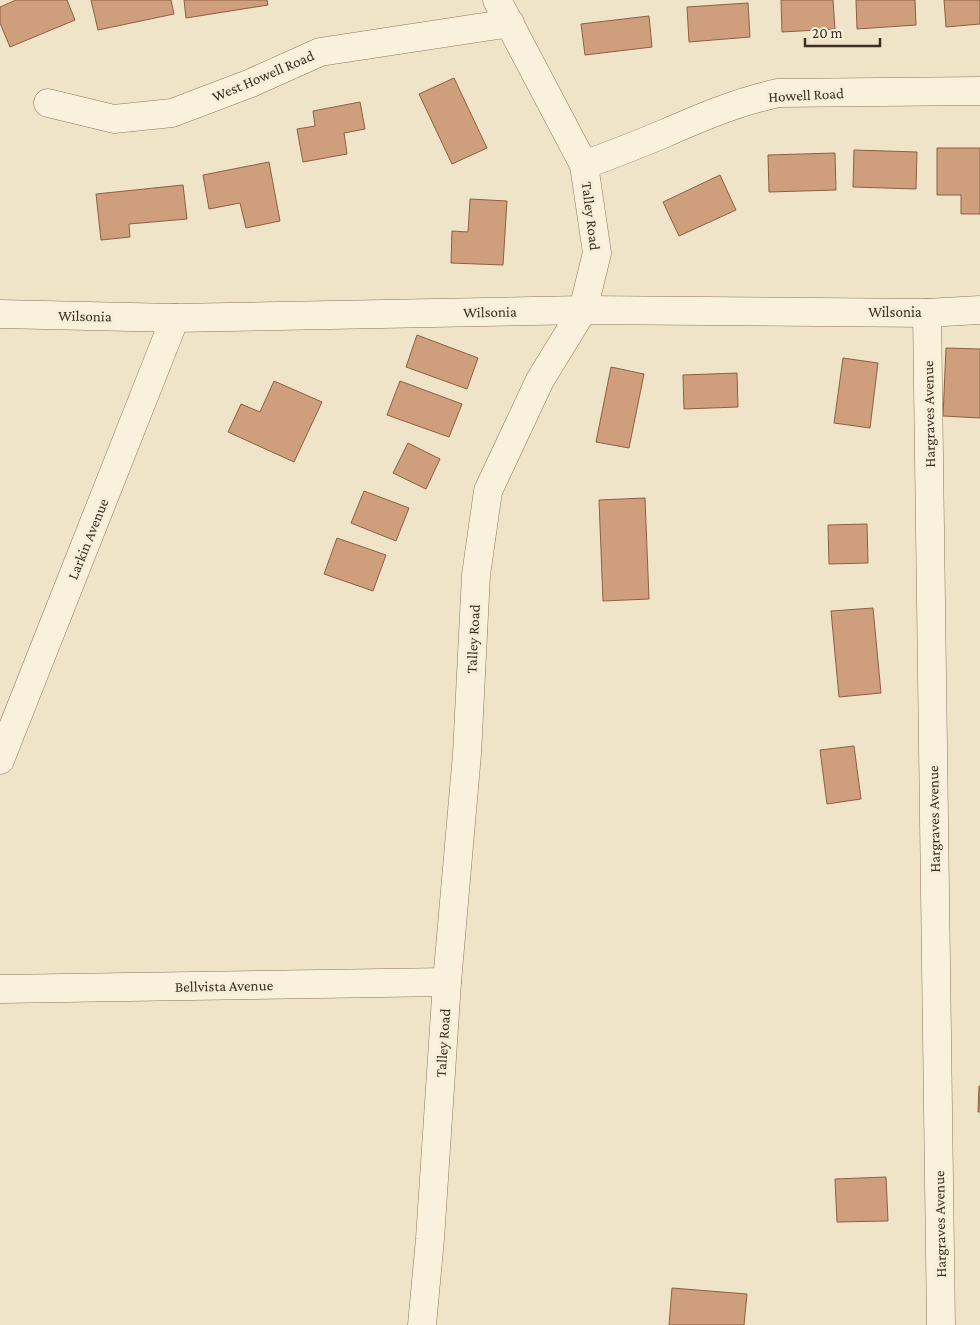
<svg xmlns="http://www.w3.org/2000/svg" width="980" height="1325" font-family="'Crimson Pro',serif">
<style>
.building{fill:#cf9f7d;stroke:#8d5f41}
.lines{fill:none;stroke-linecap:round;stroke-linejoin:round}
.street-casing{stroke:#8d765c;stroke-width:29}
.street{stroke:#faf1dc;stroke-width:28}
.labels{text-anchor:middle;stroke-width:5;stroke-linejoin:round;paint-order:stroke}
.street-label{font-size:15px;fill:#3d2e20;stroke:#f7eed8}
</style>
<rect width="100%" height="100%" fill="#f0e4c8"/>
<!-- building -->
<g class="building">
<path d="M16,0H67L75,20L10,47L0,23V7Z"/>
<path d="M91,0H171L174,14L98,30Z"/>
<path d="M184,0H267L268,5L186,18Z"/>
<path d="M781,0H833L835,29L782,32Z"/>
<path d="M856,0H915L916,25L857,29Z"/>
<path d="M944,0H980V24L946,27Z"/>
<path d="M748,3L750,37L689,42L687,7Z"/>
<path d="M649,16L652,47L585,55L581,24Z"/>
<path d="M454,78L487,148L452,164L419,94Z"/>
<path d="M360,102L365,129L344,133L347,154L303,162L297,129L315,126L313,111Z"/>
<path d="M937,148H980V214H961V195H937Z"/>
<path d="M854,150L917,152L916,189L853,187Z"/>
<path d="M835,153L836,190L769,192L768,155Z"/>
<path d="M269,162L280,221L246,228L240,203L209,209L203,175Z"/>
<path d="M720,175L736,210L679,236L663,202Z"/>
<path d="M183,185L187,219L129,224L130,237L101,240L96,194Z"/>
<path d="M470,199L507,201L503,265L451,263L452,231L468,232Z"/>
<path d="M417,335L478,358L467,389L406,367Z"/>
<path d="M946,348L980,349V418L943,416Z"/>
<path d="M843,358L878,363L870,428L834,423Z"/>
<path d="M611,367L644,374L629,448L596,442Z"/>
<path d="M737,373L738,407L684,409L683,375Z"/>
<path d="M274,381L322,402L294,462L228,432L241,404L260,412Z"/>
<path d="M400,381L462,404L449,437L387,415Z"/>
<path d="M408,443L440,459L426,489L393,473Z"/>
<path d="M364,491L409,508L396,541L351,523Z"/>
<path d="M645,498L649,599L603,601L599,500Z"/>
<path d="M867,524L868,563L829,564L828,525Z"/>
<path d="M337,538L386,555L373,591L324,574Z"/>
<path d="M873,608L881,693L839,697L831,611Z"/>
<path d="M854,746L861,799L827,804L820,750Z"/>
<path d="M979,1086H980V1112H978Z"/>
<path d="M886,1177L888,1221L837,1222L835,1179Z"/>
<path d="M672,1288L747,1294L744,1325H669Z"/>
</g>
<g class="lines">
<!-- street casing -->
<g class="street-casing">
<g id="street">
<path d="M48,103L114,119L172,113L251,83L320,52L510,23"/>
<path d="M584,165C611,155 637,145 663,134C702,117 737,102 778,93L980,91"/>
<path d="M927,313L941,1325"/>
<path d="M0,314L175,318L583,310L927,313L980,310"/>
<path d="M0,760L175,318"/>
<path d="M0,989L447,982"/>
<path d="M422,1325L430,1239L447,982L467,754L476,575L488,491L540,380L583,310L597,253L584,165L497,0"/>
</g>
</g>
<!-- street -->
<use href="#street" class="street"/>
</g>
<g class="labels">
<!-- street labels -->
<g class="street-label">
<text transform="translate(263 76) rotate(-23)" y="5">West Howell Road</text>
<text transform="translate(806 95) rotate(-3)" y="5">Howell Road</text>
<text transform="translate(591 216) rotate(83)" y="5">Talley Road</text>
<text transform="translate(490 312) rotate(-1)" y="5">Wilsonia</text>
<text x="895" y="317">Wilsonia</text>
<text transform="translate(85 316) rotate(1)" y="5">Wilsonia</text>
<text transform="translate(929 414) rotate(-91)" y="5">Hargraves Avenue</text>
<text transform="translate(88 539) rotate(-68)" y="5">Larkin Avenue</text>
<text transform="translate(473 639) rotate(-87)" y="5">Talley Road</text>
<text transform="translate(934 819) rotate(-91)" y="5">Hargraves Avenue</text>
<text transform="translate(224 986) rotate(-1)" y="5">Bellvista Avenue</text>
<text transform="translate(443 1043) rotate(-86)" y="5">Talley Road</text>
<text transform="translate(940 1224) rotate(-91)" y="5">Hargraves Avenue</text>
</g>
</g>
<!-- scale -->
<path d="M805 38v8h75v-8" fill="none" stroke="#3d2e20" stroke-width="2.5"/>
<text x="812" y="38" font-size="15" fill="#3d2e20" stroke="#f7eed8" stroke-width="4" paint-order="stroke">20 m</text>
</svg>
